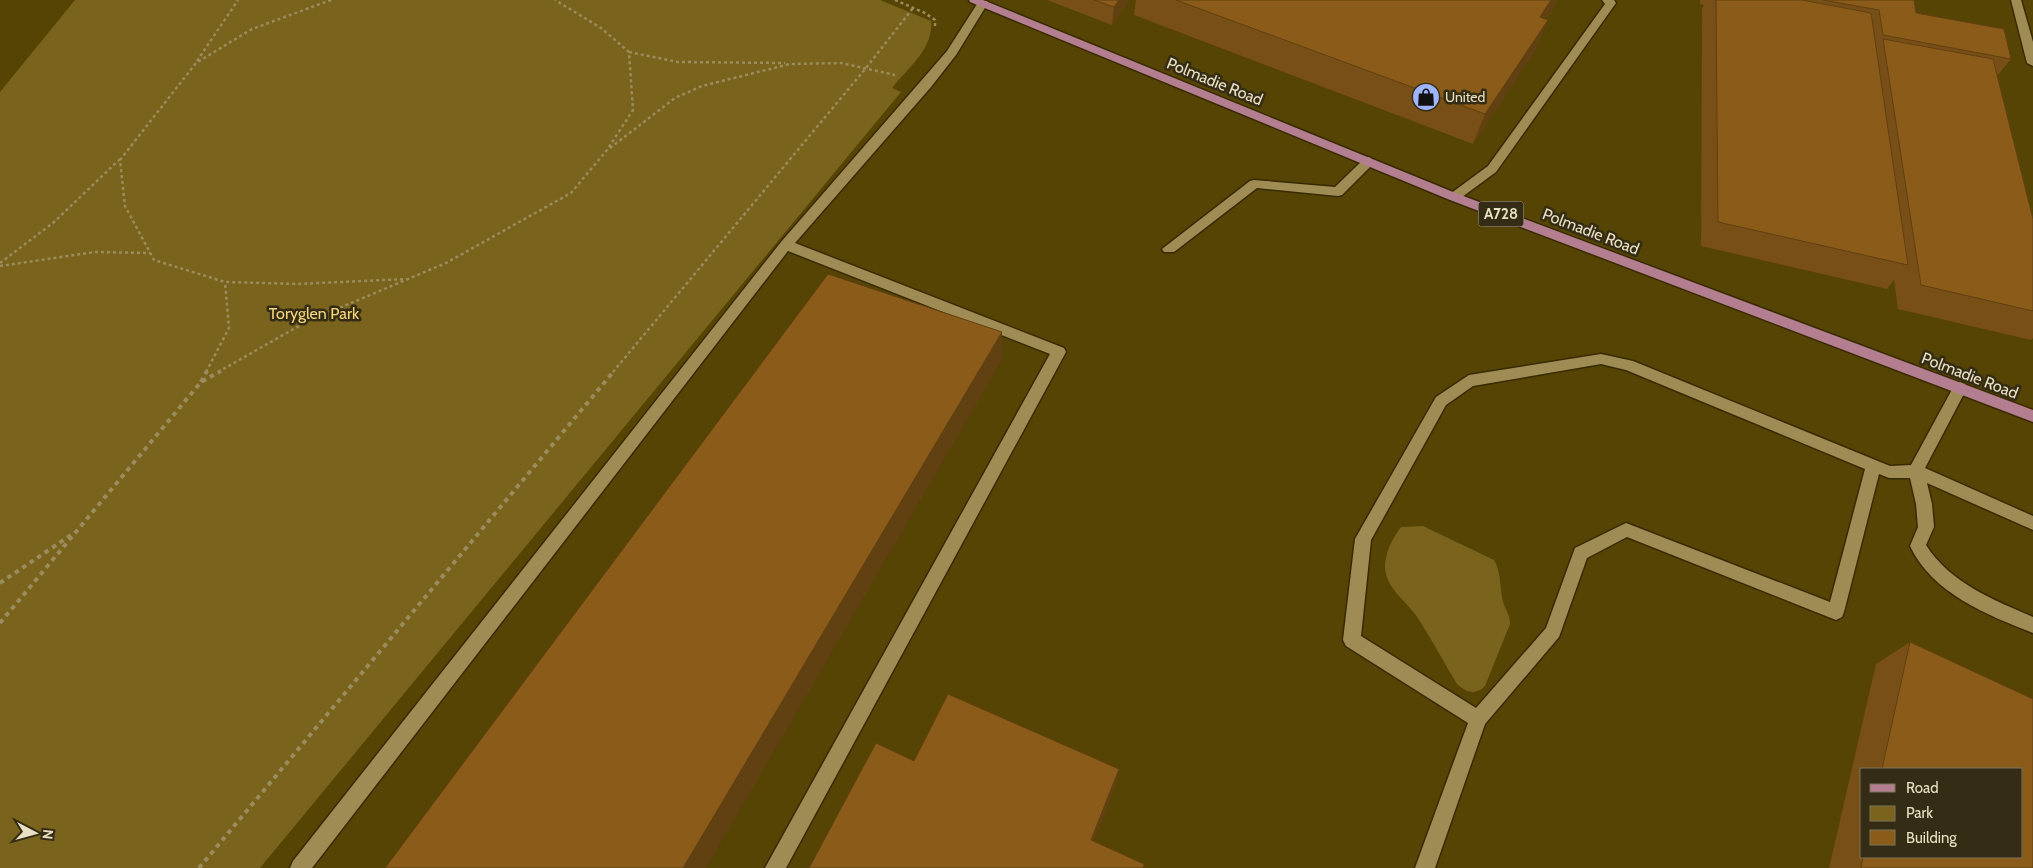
<svg xmlns="http://www.w3.org/2000/svg" width="2033" height="868" font-family="Cabin,sans-serif">
<style>
.green{fill:#7a631c}
.lines{fill:none;stroke-linecap:round;stroke-linejoin:round}
.lane-casing{stroke:#382a00;stroke-width:3}
.street-casing{stroke:#382a00;stroke-width:3}
.primary-casing{stroke:#382a00;stroke-width:3}
.path-far1{stroke:#9a8c5c;stroke-width:2.5;stroke-dasharray:3 3;stroke-linecap:butt}
.path{stroke:#9a8c5c;stroke-width:4;stroke-dasharray:4.5 4.5;stroke-linecap:butt}
.lane{fill:#9f8c54;fill-rule:evenodd}
.street{fill:#9f8c54;fill-rule:evenodd}
.primary{fill:#b37f90;fill-rule:evenodd}
.wall{fill:#784f16;fill-rule:evenodd}
.shaded-wall{fill:#614012}
.building{fill:#8b5c19;stroke:#614012}
.labels{text-anchor:middle;stroke-width:5;stroke-linejoin:round;paint-order:stroke}
.far-poi-label{font-size:14px;fill:#eae0c3;stroke:#342c14;text-anchor:start}
.shield{fill:#342c14;stroke:#b3aa8e;stroke-width:1}
.shield-label{font-size:15px;font-weight:bold;fill:#eae0c3}
.street-label{font-size:16px;fill:#eae0c3;stroke:#342c14}
.park-label{font-size:16px;fill:#f6d77a;stroke:#342c14}
</style>
<rect width="100%" height="100%" fill="#564404"/>
<!-- green -->
<g class="green">
<path d="M75,0H880L931,21C934,48 908,68 892,88L901,92L260,868H0V92Z"/>
<path d="M1423,526L1494,560C1502,573 1499,590 1504,605C1507,612 1510,616 1510,624L1485,686C1475,696 1466,692 1457,684C1443,661 1430,636 1415,614C1406,602 1389,589 1386,574C1382,558 1392,539 1401,527Z"/>
</g>
<g class="lines">
<!-- lane casing -->
<g class="lane-casing">
<g id="lane">
<path d="M1602,0H1614L1616,3L1496,172L1458,200H1450L1448,197L1450,194L1488,166L1605,4Z"/>
<path d="M979,1H987L988,3L956,55L931,87L795,243L1064,348L1066,352L786,868H765L1050,354L788,251L312,868H290L293,861L781,242L947,51Z"/>
<path d="M1369,157L1375,161L1373,164L1342,195L1338,196L1257,188L1174,252H1164L1162,249L1250,181L1254,180L1335,187L1365,158Z"/>
<path d="M1601,354L1633,361L1890,466L1911,465L1955,384L1960,382L1965,384L1967,388L1925,468L2033,516V530L1927,483L1932,504L1934,527L1926,545C1950,583 1994,600 2033,617V633C1987,615 1932,593 1910,546L1918,527L1916,504L1910,478H1889L1879,474L1844,612L1842,617L1836,620L1627,537L1587,558L1559,637L1485,724L1435,868H1415L1468,723L1346,646L1343,640L1355,539L1436,397L1469,375ZM1601,364L1626,370L1865,469L1830,602L1626,523L1575,548L1546,628L1476,708L1361,636L1371,540L1446,405L1473,386Z"/>
</g>
</g>
<!-- street casing -->
<g class="street-casing">
<path id="street" d="M2011,0H2021L2033,42V66L2027,63Z"/>
</g>
<!-- primary casing -->
<g class="primary-casing">
<path id="primary" d="M969,0H983L1458,194L2033,410V422L1450,200L970,2Z"/>
</g>
<!-- path-far1 -->
<g class="path-far1">
<path d="M331,0L252,29L196,63L120,160L125,206L154,260L225,282L297,284L406,279"/>
<path d="M895,0L925,13L935,20V26"/>
<path d="M629,52L678,62L785,63"/>
<path d="M197,61L238,0"/>
<path d="M610,148L675,98L702,86L790,64L841,63L895,75"/>
<path d="M0,263L53,223L120,159"/>
<path d="M0,266L95,252L150,253"/>
<path d="M206,372L229,328L225,282"/>
<path d="M218,372L306,322L446,263L571,193L607,150L633,110L629,52L601,28L555,0"/>
<path d="M613,372L866,68L913,8"/>
</g>
<!-- path -->
<g class="path">
<path d="M201,382L207,371"/>
<path d="M0,583L74,533"/>
<path d="M0,623L201,382L221,371"/>
<path d="M199,868L614,371"/>
</g>
<!-- lane -->
<use href="#lane" class="lane"/>
<!-- street -->
<use href="#street" class="street"/>
<!-- primary -->
<use href="#primary" class="primary"/>
</g>
<!-- wall -->
<g class="wall">
<path d="M1047,0H1129L1112,25Z"/>
<path d="M1136,0H1557L1554,7L1546,19L1535,50L1473,144L1134,15Z"/>
<path d="M1700,0H1914L1916,13L2011,59L1997,76L2033,219V338L2031,340L1898,309L1894,280L1887,289L1701,246L1702,9L1704,5L1700,4Z"/>
<path d="M1910,642L2033,699V868H1829L1876,664ZM1862,769H2022V857H1862Z"/>
</g>
<!-- shaded-wall -->
<g class="shaded-wall">
<path d="M1119,0H1129L1112,25L1114,7Z"/>
<path d="M1551,0H1557L1554,7L1527,47L1540,17Z"/>
<path d="M1548,20L1535,50L1473,144L1485,114Z"/>
<path d="M1002,332V360L706,868H683Z"/>
<path d="M1119,769L1115,788L1088,856L1091,840Z"/>
</g>
<!-- building -->
<g class="building">
<path d="M1094,0H1119L1114,7Z"/>
<path d="M1176,0H1551L1540,17L1548,20L1485,114Z"/>
<path d="M1716,0H1802L1871,13L1908,265L1718,222Z"/>
<path d="M1823,0H1914L1916,13L2004,29L2011,59L1883,35L1879,10Z"/>
<path d="M1883,39L1993,59L2033,219V311L1921,285Z"/>
<path d="M828,274L1002,332L683,868H385Z"/>
<path d="M1910,642L2033,699V868H1861L1863,857H2022V769H1882Z"/>
<path d="M948,694L1119,769L1091,840L1144,864L1143,868H809L876,743L914,761Z"/>
</g>
<!-- icons -->
<defs>
<g id="shop-disc" transform="scale(1.4375)"><circle r="9.5" fill="#9eb4fd" stroke="#342c14"/><path d="M-5-2.5h2.3a2.7 3.5 0 0 1 5.4 0H5L5.5 6h-11ZM-1.5-2.5h3a1.5 2.3 0 0 0-3 0Z" fill="#111"/></g>
</defs>
<g fill-rule="evenodd">
<use href="#shop-disc" x="1426" y="97"/>
</g>
<g class="labels">
<!-- far-poi labels -->
<g class="far-poi-label">
<text x="1445" y="102">United</text>
</g>
<!-- shield labels -->
<rect class="shield" x="1478.5" y="201.5" width="45" height="25" rx="4"/>
<g class="shield-label">
<text x="1501" y="219">A728</text>
</g>
<!-- street labels -->
<g class="street-label">
<text transform="translate(1215 81) rotate(22)" y="6">Polmadie Road</text>
<text transform="translate(1591 231) rotate(21)" y="6">Polmadie Road</text>
<text transform="translate(1970 375) rotate(21)" y="6">Polmadie Road</text>
</g>
<!-- park labels -->
<g class="park-label">
<text x="314" y="319">Toryglen Park</text>
</g>
</g>
<!-- legend -->
<rect x="1860" y="768" width="162" height="90" fill="#342c14" stroke="#7d745a"/>
<rect x="1870" y="784" width="25" height="8" fill="#b37f90" stroke="#7d745a"/>
<text x="1906" y="793" font-size="15" fill="#eae0c3">Road</text>
<rect x="1870" y="806" width="25" height="15" fill="#7a631c" stroke="#7d745a"/>
<text x="1906" y="818" font-size="15" fill="#eae0c3">Park</text>
<rect x="1870" y="830" width="25" height="15" fill="#8b5c19" stroke="#7d745a"/>
<text x="1906" y="843" font-size="15" fill="#eae0c3">Building</text>
<!-- north arrow -->
<g transform="translate(35 833) rotate(96)" stroke="#342c14" stroke-width="4" paint-order="stroke">
<path d="M0-4L9 19L0 12L-9 19Z" fill="#eae0c3"/>
<text y="-8" font-size="14" font-weight="bold" text-anchor="middle" fill="#eae0c3">N</text>
</g>
</svg>
